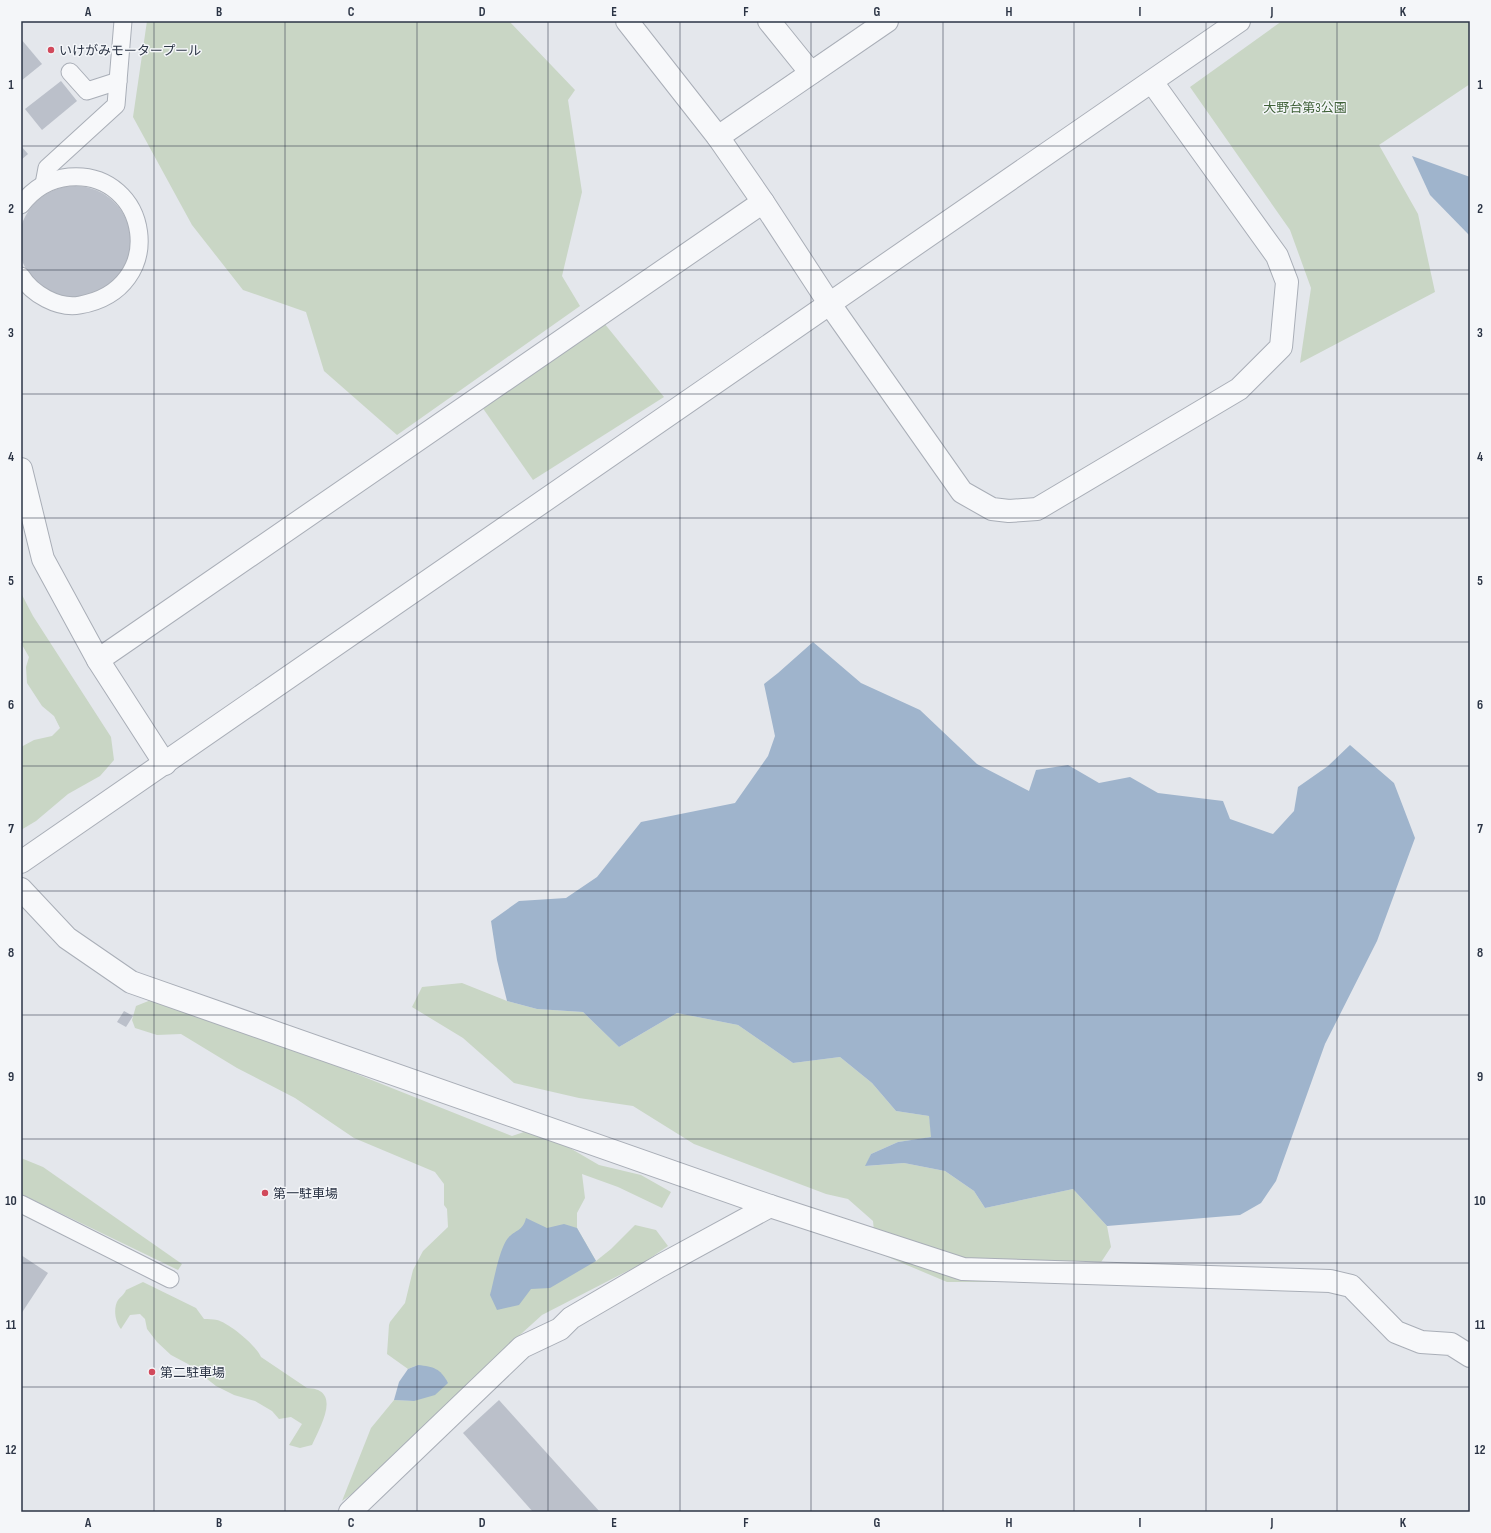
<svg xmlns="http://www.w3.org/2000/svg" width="1491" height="1533" font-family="'Sofia Sans Condensed','Noto Sans JP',sans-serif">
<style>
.green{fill:#c9d6c5}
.water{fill:#9fb4cc}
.building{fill:#bbc0ca}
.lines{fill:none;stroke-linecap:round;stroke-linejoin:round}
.service-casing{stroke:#a9aeb7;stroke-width:19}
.minor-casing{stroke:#a9aeb7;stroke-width:24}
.tertiary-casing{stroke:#a9aeb7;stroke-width:24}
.service{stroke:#f7f8fa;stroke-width:17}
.minor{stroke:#f7f8fa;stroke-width:22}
.tertiary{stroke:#f7f8fa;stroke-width:22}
.grid{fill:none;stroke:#2b3445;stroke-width:1;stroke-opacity:0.55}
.poi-dot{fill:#d1495b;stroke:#f4f6f9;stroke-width:1.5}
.labels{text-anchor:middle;stroke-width:3;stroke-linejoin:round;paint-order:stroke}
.poi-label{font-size:13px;fill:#2b3445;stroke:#f4f6f9;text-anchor:start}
.park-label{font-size:13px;fill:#3f6138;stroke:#f4f6f9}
.neatline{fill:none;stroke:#2b3445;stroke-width:1.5}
.grid-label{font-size:13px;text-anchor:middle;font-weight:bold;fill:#2b3445}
</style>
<rect width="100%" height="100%" fill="#e4e7ec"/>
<!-- green -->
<g class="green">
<path d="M147,21H509L575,90L568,100L582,192L562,276L580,306L397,435L324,371L306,312L243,290L192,225L133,117Z"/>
<path d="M1282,21H1470V84L1379,145L1418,214L1435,292L1300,363L1311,288L1290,230L1190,87Z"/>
<path d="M604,323L664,397L533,480L482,407Z"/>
<path d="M21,593L33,616L111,737L114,760L100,776L68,794L36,821L21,830V747L34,740L52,736L60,728L54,716L42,706L27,683L26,667L29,657L21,643Z"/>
<path d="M462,983L507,1001L537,1009L583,1012L619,1047L677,1013L738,1025L793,1063L840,1057L872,1083L896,1111L929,1116L932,1137L898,1142L871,1154L866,1166L904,1163L945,1171L974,1191L985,1208L1073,1189L1107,1226L1111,1247L1094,1273L1023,1282H947L876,1252L873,1221L848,1199L826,1194L694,1144L633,1106L579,1098L514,1083L463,1038L412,1007L422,987Z"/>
<path d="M156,998L244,1029L512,1136L524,1132L563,1144L599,1165L641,1175L671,1192L662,1208L618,1187L582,1174L585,1198L577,1213V1228L596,1261L611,1249L635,1225L656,1230L668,1246L643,1263L542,1315L501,1352L451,1404L421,1428L396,1453L376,1477L342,1501L371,1428L394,1400L414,1401L418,1365L408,1369L387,1354L389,1325L390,1322L405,1303L413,1270L423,1251L448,1227L447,1209L444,1205V1184L435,1172L354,1138L295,1098L237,1068L181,1034L157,1035L135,1028L132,1020L136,1006Z"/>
<path d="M21,1158L43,1167L182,1264L178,1270L21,1194Z"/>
<path d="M143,1282L196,1308L204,1319C208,1319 213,1319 217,1320C229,1323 256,1345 261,1357L307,1388C343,1389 320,1427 312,1445L300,1448L289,1445L302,1424L291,1417L279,1419L272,1411L255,1401L234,1395L216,1386L188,1364L171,1355L157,1342L147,1329L145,1319L140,1314L130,1315L121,1329C115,1322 113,1308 118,1300C121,1296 124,1295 126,1290Z"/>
</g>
<!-- water -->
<g class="water">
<path d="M1412,156L1470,177V236L1430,195Z"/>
<path d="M813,642L861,683L920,710L977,764L1029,791L1036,770L1068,765L1099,783L1130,777L1158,793L1223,801L1230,819L1273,834L1294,811L1298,787L1328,766L1350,745L1394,783L1415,838L1377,941L1325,1044L1276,1181L1261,1203L1240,1215L1107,1226L1073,1189L985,1208L974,1191L945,1171L904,1163L865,1166L871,1154L898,1142L931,1137L929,1116L896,1111L872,1083L840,1057L793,1063L738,1025L677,1013L619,1047L583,1012L537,1009L507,1001L497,960L491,921L519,901L566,898L597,877L641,822L735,803L768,756L775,736L764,684L778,673Z"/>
<path d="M526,1218L547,1228L564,1224L577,1228L596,1261L550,1288L531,1289L519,1305L497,1310L490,1295C494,1281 499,1249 508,1238C515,1230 523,1231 526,1218Z"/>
<path d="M418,1365C434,1367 440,1368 448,1383L435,1395L414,1401L394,1400L399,1382L408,1369Z"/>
</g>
<!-- building -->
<g class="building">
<path d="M21,39L42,64L21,81Z"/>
<path d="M61,81L77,101L42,130L25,109Z"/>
<path d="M21,146L28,154L21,160Z"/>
<circle cx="75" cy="242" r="56"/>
<path d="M124,1011L133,1016L126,1027L117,1022Z"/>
<path d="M21,1255L48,1273L21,1314Z"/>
<path d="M499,1400L600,1512H533L463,1433Z"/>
</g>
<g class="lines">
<!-- service casing -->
<g class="service-casing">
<g id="service">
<path d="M70,72L87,91L118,81"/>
<path d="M44,184L47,168L116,105L123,21"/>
<path d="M21,205C33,189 48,179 69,177C150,170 170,289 80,305C58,309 32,294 21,276"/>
<path d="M21,1204L170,1279"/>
</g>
</g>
<!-- minor casing -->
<g class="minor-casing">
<g id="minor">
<path d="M627,21L718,137L763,202L829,303L962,492L992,509L1009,511L1037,509L1239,389L1281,347L1287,282L1277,256L1152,82"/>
<path d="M769,21L811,73"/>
<path d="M718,137L887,21"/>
<path d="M98,660L763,202"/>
<path d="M350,1512L522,1347L560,1329L571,1318L660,1266L770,1206L963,1269L1330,1281L1351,1286L1396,1332L1421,1342L1451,1344L1470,1356"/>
</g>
</g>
<!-- tertiary casing -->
<g class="tertiary-casing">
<g id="tertiary">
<path d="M21,469L43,559L98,660L165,764"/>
<path d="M21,862L1239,21"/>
<path d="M21,889L67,938L131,982L770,1206"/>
</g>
</g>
<!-- service -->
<use href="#service" class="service"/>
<!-- minor -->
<use href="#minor" class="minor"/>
<!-- tertiary -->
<use href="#tertiary" class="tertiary"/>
</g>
<!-- grid -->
<path class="grid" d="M154,21V1512M285,21V1512M417,21V1512M548,21V1512M680,21V1512M811,21V1512M943,21V1512M1074,21V1512M1206,21V1512M1337,21V1512M21,146H1470M21,270H1470M21,394H1470M21,518H1470M21,642H1470M21,766H1470M21,891H1470M21,1015H1470M21,1139H1470M21,1263H1470M21,1387H1470"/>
<!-- markers -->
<g class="poi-dot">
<circle cx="51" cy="50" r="4"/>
<circle cx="265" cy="1193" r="4"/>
<circle cx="152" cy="1372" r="4"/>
</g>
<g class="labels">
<!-- poi labels -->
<g class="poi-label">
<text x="59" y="55">いけがみモータープール</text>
<text x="273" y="1198">第一駐車場</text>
<text x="160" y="1377">第二駐車場</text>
</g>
<!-- park labels -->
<g class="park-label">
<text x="1305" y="112">大野台第3公園</text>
</g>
</g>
<!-- border -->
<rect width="1491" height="1533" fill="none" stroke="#f4f6f9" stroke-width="44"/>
<rect x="22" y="22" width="1447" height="1489" class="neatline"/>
<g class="grid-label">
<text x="88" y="16">A</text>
<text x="219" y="16">B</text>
<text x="351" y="16">C</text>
<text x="482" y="16">D</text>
<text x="614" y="16">E</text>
<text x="746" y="16">F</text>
<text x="877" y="16">G</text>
<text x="1009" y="16">H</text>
<text x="1140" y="16">I</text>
<text x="1272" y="16">J</text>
<text x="1403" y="16">K</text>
<text x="11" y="89">1</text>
<text x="1480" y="89">1</text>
<text x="11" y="213">2</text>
<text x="1480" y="213">2</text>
<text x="11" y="337">3</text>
<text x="1480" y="337">3</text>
<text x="11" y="461">4</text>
<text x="1480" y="461">4</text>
<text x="11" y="585">5</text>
<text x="1480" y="585">5</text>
<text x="11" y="709">6</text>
<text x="1480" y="709">6</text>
<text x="11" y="833">7</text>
<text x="1480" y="833">7</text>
<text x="11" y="957">8</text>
<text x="1480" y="957">8</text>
<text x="11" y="1081">9</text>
<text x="1480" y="1081">9</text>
<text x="11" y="1205">10</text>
<text x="1480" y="1205">10</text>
<text x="11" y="1329">11</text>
<text x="1480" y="1329">11</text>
<text x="11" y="1454">12</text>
<text x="1480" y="1454">12</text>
<text x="88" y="1527">A</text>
<text x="219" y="1527">B</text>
<text x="351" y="1527">C</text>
<text x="482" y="1527">D</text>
<text x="614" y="1527">E</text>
<text x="746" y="1527">F</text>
<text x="877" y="1527">G</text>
<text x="1009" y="1527">H</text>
<text x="1140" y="1527">I</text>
<text x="1272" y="1527">J</text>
<text x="1403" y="1527">K</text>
</g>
</svg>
